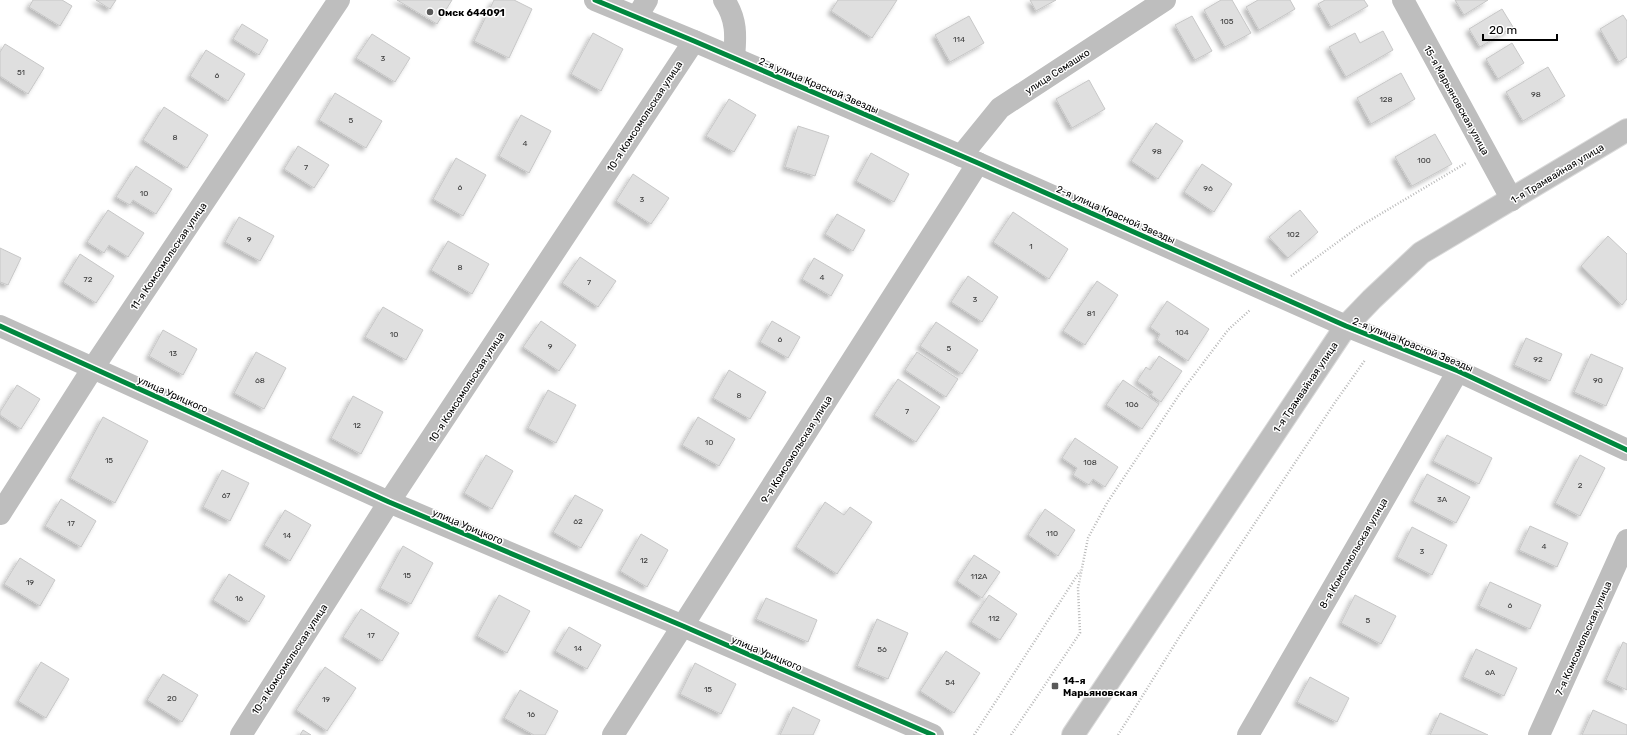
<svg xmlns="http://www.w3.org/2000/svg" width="1627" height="735" font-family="Rubik,sans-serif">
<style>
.building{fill:#dfdfdf;stroke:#c7c7c7;filter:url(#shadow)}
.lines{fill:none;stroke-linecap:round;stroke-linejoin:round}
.major-casing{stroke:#dbdbdb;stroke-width:24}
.path{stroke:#b9b9b9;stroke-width:2.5;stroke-dasharray:1 2;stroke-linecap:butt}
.minor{stroke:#bebebe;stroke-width:22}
.major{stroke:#bebebe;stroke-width:22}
.cycleway-casing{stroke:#fff;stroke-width:8}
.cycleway{stroke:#00873e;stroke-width:5}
.poi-dot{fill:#595959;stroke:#fff;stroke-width:1.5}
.labels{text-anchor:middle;stroke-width:3;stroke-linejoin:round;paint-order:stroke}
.number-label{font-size:8px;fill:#383838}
.poi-label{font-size:10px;font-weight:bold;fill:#000;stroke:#fff;text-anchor:start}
.street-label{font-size:10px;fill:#000;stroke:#fff}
</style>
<defs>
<filter id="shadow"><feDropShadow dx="-3.5" dy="3.5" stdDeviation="2" flood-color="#0004"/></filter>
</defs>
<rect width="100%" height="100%" fill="#fff"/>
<!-- building -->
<g class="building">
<path d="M33,0H62L72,6L60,26L29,7Z"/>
<path d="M96,0H116L110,9Z"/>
<path d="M397,0H452L437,24Z"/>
<path d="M494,0H514L532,9L509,58L474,41Z"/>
<path d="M838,0H897L872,38L831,11Z"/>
<path d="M1030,0H1056L1036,11Z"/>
<path d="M1221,0H1232L1251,33L1225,47L1204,10Z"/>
<path d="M1258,0H1290L1295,9L1259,30L1246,7Z"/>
<path d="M1325,0H1364L1368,6L1331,27L1318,4Z"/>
<path d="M1455,0H1488L1464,15Z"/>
<path d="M1502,9L1513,27L1480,47L1469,29Z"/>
<path d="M1623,15L1627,21V57L1619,62L1600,29Z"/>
<path d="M969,16L984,43L950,62L935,35Z"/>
<path d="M1192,16L1212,51L1195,60L1175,25Z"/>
<path d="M242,24L268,40L259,55L233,39Z"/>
<path d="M1383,31L1393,50L1346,77L1329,47L1355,33L1360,43Z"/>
<path d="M593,33L623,49L601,91L571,74Z"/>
<path d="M372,34L410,58L395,82L356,58Z"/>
<path d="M1512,43L1524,63L1498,79L1486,59Z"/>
<path d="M5,44L44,68L28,94L0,76V52Z"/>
<path d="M206,50L245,74L228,101L190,76Z"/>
<path d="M1548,67L1565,96L1523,121L1506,92Z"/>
<path d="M1401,73L1415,99L1371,124L1357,98Z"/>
<path d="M1089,80L1105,109L1072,128L1056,99Z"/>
<path d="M335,93L382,121L366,148L319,120Z"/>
<path d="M729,99L756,115L734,152L706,136Z"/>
<path d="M164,107L208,135L187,168L143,140Z"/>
<path d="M521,115L551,131L529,173L499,156Z"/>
<path d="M1156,123L1183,141L1158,179L1131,161Z"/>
<path d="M798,126L829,136L815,176L785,167Z"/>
<path d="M1435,134L1452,164L1412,186L1395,157Z"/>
<path d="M298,146L329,165L314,188L284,169Z"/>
<path d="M871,153L909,174L894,202L856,181Z"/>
<path d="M456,158L486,175L463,216L433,199Z"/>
<path d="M1202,164L1232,184L1214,212L1184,192Z"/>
<path d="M136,166L172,189L156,214L133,200L130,205L116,197Z"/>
<path d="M633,174L669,198L651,224L616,201Z"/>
<path d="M108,210L144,233L128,257L109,245L104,253L87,242Z"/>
<path d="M1300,210L1318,232L1288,258L1269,237Z"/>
<path d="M1013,212L1068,249L1049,279L993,242Z"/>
<path d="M837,214L865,230L853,251L825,234Z"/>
<path d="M239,217L274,236L260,261L225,242Z"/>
<path d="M1608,236L1627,254V299L1622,305L1581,266Z"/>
<path d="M448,241L489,264L472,294L431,270Z"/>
<path d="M0,248L21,258L8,285L0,282Z"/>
<path d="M80,254L114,276L96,303L63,282Z"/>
<path d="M580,257L616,281L598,307L562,283Z"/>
<path d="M814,258L843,275L831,296L802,279Z"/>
<path d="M968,276L998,297L982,322L951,302Z"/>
<path d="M1097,281L1118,295L1085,345L1063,331Z"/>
<path d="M1167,301L1209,329L1188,361L1157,340L1160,334L1150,327Z"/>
<path d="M383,307L423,330L406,360L365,337Z"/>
<path d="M541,321L576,345L559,371L523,347Z"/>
<path d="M772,321L800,337L788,358L760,342Z"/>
<path d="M936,322L978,350L962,374L920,346Z"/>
<path d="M163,330L197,349L183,375L149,356Z"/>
<path d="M1526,338L1562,354L1550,381L1514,365Z"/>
<path d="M256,352L286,368L264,409L234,393Z"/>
<path d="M917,352L958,379L946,397L905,370Z"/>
<path d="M1591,354L1623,368L1606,406L1574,392Z"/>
<path d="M1159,356L1182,371L1161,402L1151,395L1153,392L1137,381L1146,367L1150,370Z"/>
<path d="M729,370L766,392L750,419L713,398Z"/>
<path d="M898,379L940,407L916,442L874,415Z"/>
<path d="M1123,380L1159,404L1142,429L1106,405Z"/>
<path d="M17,385L40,399L21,429L0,415V412Z"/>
<path d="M548,390L576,405L556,443L528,428Z"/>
<path d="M353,396L383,412L361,454L331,438Z"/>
<path d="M103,417L148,441L115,503L70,478Z"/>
<path d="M698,417L735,439L719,466L682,445Z"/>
<path d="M1447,435L1492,458L1479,484L1433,461Z"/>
<path d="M1075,438L1118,467L1105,487L1093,479L1089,485L1073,475L1077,468L1062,458Z"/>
<path d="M486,455L513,471L492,509L464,493Z"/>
<path d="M1580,455L1605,468L1580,516L1555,503Z"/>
<path d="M222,470L249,483L230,521L203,507Z"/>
<path d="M1427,474L1470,497L1456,523L1413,501Z"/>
<path d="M575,495L603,510L581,548L553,532Z"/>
<path d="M61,499L96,521L81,547L45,526Z"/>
<path d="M825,502L844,515L850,507L872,522L837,574L796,547Z"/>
<path d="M1045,509L1075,530L1058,556L1028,535Z"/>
<path d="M285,510L311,525L290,561L264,545Z"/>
<path d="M1530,526L1568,543L1557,567L1519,550Z"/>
<path d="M1412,527L1447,545L1432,575L1397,557Z"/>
<path d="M641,534L668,550L647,587L620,571Z"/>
<path d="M403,546L433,563L411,604L380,588Z"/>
<path d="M974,555L1000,572L982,598L957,581Z"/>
<path d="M20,558L55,580L40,606L4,584Z"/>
<path d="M229,574L265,596L249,622L213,600Z"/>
<path d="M1490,582L1541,605L1530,629L1479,606Z"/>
<path d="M499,595L530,611L507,653L477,636Z"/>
<path d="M989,595L1017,614L1000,640L971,622Z"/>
<path d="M1355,595L1396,616L1381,644L1341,623Z"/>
<path d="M766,598L817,620L808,642L756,619Z"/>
<path d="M361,609L399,633L382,661L343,637Z"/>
<path d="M877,619L908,633L888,679L857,666Z"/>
<path d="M569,627L601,645L587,669L555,651Z"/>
<path d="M1623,642L1627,644V690L1606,680Z"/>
<path d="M1476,649L1517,668L1504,696L1463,677Z"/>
<path d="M946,651L980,673L954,713L920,691Z"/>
<path d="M41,662L69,679L46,718L18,701Z"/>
<path d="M695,663L736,684L721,714L680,694Z"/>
<path d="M325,667L356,688L327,731L296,710Z"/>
<path d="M163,674L198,695L182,722L147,700Z"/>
<path d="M1310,677L1349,698L1337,722L1297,702Z"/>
<path d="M520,690L558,711L545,735H534L504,718Z"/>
<path d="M793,707L820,720L813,735H780Z"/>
<path d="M1593,710L1627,725V735H1582Z"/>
<path d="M1440,713L1488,735H1430Z"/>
<path d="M303,730L311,735H300Z"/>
</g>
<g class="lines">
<!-- major casing -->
<g class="major-casing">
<path id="major" d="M1073,735L1346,326L1372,299L1421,253L1627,130"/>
</g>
<!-- path -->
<g class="path">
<path d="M1291,276L1357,228L1466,163"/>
<path d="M974,735L1080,571"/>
<path d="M1011,735L1080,633L1078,588L1088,538L1107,503L1179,395L1228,330L1250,310"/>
<path d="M1118,735L1180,636L1336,401L1365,360"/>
</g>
<!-- minor -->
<g class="minor">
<path d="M595,0L694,41L978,163L1346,326L1458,371L1627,450"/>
<path d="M724,0C737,19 736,36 734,58"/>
<path d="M1403,0L1512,200"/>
<path d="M637,17L647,0"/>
<path d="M961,156L1000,108L1165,0"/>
<path d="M0,326L389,502L683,626L933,735"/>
<path d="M0,514L93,368L339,0"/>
<path d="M241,735L389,502L694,41"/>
<path d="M613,735L978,163"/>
<path d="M1248,735L1458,371"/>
<path d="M1539,735L1627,540"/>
</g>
<!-- major -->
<use href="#major" class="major"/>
<!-- cycleway casing -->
<g class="cycleway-casing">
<g id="cycleway">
<path d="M595,0L694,41L978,163L1346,326L1458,371L1627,450"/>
<path d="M0,326L389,502L683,626L933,735"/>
</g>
</g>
<!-- cycleway -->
<use href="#cycleway" class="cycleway"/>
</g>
<!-- markers -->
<g class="poi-dot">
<circle cx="430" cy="12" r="4"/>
<rect x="1051" y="682" width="8" height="8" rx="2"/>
</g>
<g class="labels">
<!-- number labels -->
<g class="number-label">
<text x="1227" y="24">105</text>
<text x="959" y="42">114</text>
<text x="383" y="61">3</text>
<text x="21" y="75">51</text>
<text x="217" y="78">6</text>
<text x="1536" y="97">98</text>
<text x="1386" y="102">128</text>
<text x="351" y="123">5</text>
<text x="175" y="140">8</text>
<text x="525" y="146">4</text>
<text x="1157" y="154">98</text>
<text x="1424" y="163">100</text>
<text x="306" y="170">7</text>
<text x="460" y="190">6</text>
<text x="1208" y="191">96</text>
<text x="144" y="196">10</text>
<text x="642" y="202">3</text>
<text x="1293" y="237">102</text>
<text x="249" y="242">9</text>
<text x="1031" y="249">1</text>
<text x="460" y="270">8</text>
<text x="822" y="280">4</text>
<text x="88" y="282">72</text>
<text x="589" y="285">7</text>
<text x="975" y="302">3</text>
<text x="1091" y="316">81</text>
<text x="1182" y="335">104</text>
<text x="394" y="337">10</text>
<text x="780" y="342">6</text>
<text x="550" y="349">9</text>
<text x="949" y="351">5</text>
<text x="173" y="356">13</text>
<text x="1538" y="362">92</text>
<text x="260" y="383">68</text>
<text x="1598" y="383">90</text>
<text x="739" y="398">8</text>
<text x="1132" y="407">106</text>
<text x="907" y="414">7</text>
<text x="357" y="428">12</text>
<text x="709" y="445">10</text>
<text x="109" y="463">15</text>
<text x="1090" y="465">108</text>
<text x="1580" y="488">2</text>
<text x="226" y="498">67</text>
<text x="1442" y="502">3А</text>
<text x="578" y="524">62</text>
<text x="71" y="526">17</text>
<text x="1052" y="536">110</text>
<text x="287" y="538">14</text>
<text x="1544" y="549">4</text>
<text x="1422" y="554">3</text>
<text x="644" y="563">12</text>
<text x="407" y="578">15</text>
<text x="979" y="579">112А</text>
<text x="30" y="585">19</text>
<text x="239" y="601">16</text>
<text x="1510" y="608">6</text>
<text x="994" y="621">112</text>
<text x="1368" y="623">5</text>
<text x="371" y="638">17</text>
<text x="578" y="651">14</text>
<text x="882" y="652">56</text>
<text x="1490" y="675">6А</text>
<text x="950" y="685">54</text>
<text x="708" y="692">15</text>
<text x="172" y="701">20</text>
<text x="326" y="702">19</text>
<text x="531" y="717">16</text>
</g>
<!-- poi labels -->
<g class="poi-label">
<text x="438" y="16">Омск 644091</text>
<text x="1063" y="684">14-я<tspan x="1063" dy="12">Марьяновская</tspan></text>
</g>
<!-- street labels -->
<g class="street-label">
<text transform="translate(1057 71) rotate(-33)" y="4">улица Семашко</text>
<text transform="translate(819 85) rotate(23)" y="4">2-я улица Красной Звезды</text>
<text transform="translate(1457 100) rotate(61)" y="4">15-я Марьяновская улица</text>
<text transform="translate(644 116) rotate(-57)" y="4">10-я Комсомольская улица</text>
<text transform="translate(1557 173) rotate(-31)" y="4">1-я Трамвайная улица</text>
<text transform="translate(1116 214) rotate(24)" y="4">2-я улица Красной Звезды</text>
<text transform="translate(168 256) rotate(-56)" y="4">11-я Комсомольская улица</text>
<text transform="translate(1413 344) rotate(22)" y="4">2-я улица Красной Звезды</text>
<text transform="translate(466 387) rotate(-57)" y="4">10-я Комсомольская улица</text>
<text transform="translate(1305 387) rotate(-56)" y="4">1-я Трамвайная улица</text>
<text transform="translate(173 394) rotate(24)" y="4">улица Урицкого</text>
<text transform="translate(796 449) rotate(-58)" y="4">9-я Комсомольская улица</text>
<text transform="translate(468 526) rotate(23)" y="4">улица Урицкого</text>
<text transform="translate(1353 553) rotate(-60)" y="4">8-я Комсомольская улица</text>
<text transform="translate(1583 638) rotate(-66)" y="4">7-я Комсомольская улица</text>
<text transform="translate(767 653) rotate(23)" y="4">улица Урицкого</text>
<text transform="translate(289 659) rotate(-57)" y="4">10-я Комсомольская улица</text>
</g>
</g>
<!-- scale -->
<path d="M1483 34v6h74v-6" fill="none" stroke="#000000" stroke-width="2"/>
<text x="1489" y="34" font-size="12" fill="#000000" stroke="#ffffff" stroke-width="3" paint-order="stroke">20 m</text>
</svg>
